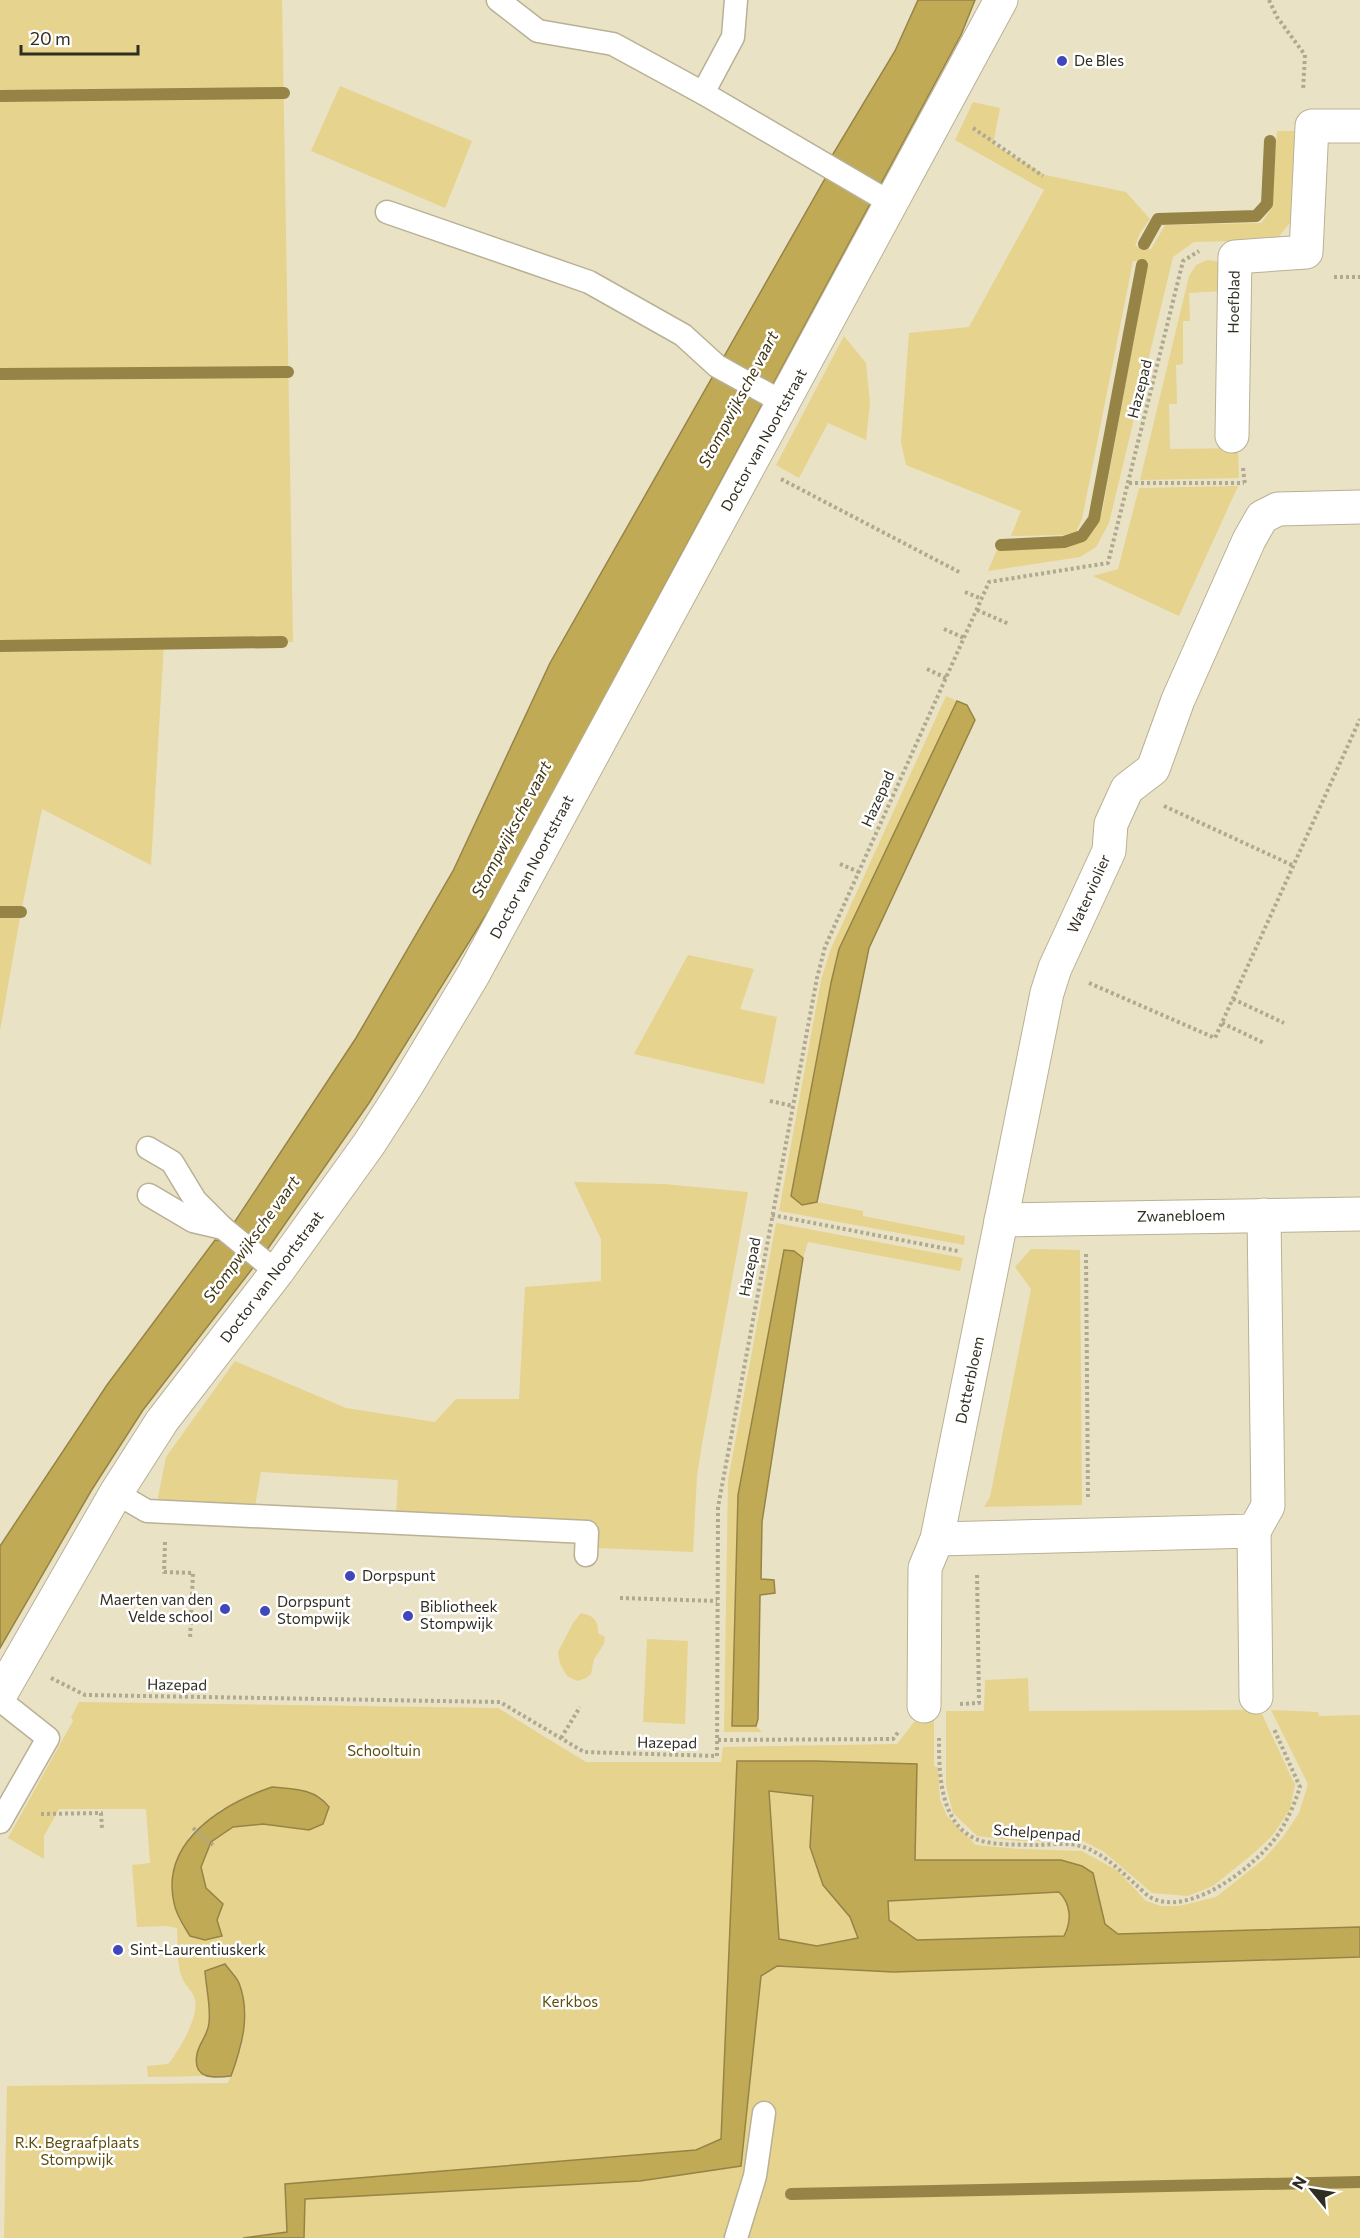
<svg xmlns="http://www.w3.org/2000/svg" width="1360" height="2238" font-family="Commissioner,sans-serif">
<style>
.green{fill:#e6d38e;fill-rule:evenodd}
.water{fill:#c1aa56;stroke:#968446;stroke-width:1.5;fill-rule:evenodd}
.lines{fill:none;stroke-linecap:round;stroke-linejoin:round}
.stream{stroke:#968446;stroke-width:12}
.lane-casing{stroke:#b9b195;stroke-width:25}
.street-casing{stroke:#b9b195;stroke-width:35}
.path{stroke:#b0a991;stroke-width:4;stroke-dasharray:3 3;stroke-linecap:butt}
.lane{stroke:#fff;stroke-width:22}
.street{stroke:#fff;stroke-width:33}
.poi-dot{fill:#3f47bb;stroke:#fff;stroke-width:2}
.labels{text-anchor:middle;stroke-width:5;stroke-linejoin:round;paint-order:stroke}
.poi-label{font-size:15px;fill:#302d21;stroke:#fff;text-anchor:start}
.street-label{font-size:15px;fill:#302d21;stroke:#fff}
.park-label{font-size:15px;fill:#5e4e0c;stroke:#fff}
.water-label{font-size:16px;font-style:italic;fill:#403612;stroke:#fff}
</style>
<rect width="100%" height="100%" fill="#eae2c5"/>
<!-- green -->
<g class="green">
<path d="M0,0H282L293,642L164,643L151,865L42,809L21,912L0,1031Z"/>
<path d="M340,86L472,141L445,208L311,151Z"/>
<path d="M973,102L1000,108L993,144L1045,175L1126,192L1150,219L1140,233L1135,246L1151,249L1165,225L1261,223L1272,208L1277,131H1297L1298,213L1276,240L1194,242L1173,257L1109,523L1096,547L1080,557L988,571L998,547L1004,550L1063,547L1085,540L1102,513L1148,261H1133L1082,519L1076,532L1064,535L1011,536L1021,511L906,465L901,442L909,333L969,327L1044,190L955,140Z"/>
<path d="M1207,260L1224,262L1222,291L1189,293L1190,321H1183V364L1176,365L1177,404H1169L1170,449L1238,448L1239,478L1140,480L1189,276L1196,265Z"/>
<path d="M844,336L866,363L870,403L866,440L828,423L799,478L776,465Z"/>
<path d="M1238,486L1179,616L1093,576L1118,569L1139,488Z"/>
<path d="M946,696L957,701L839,949L802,1205L817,1202L863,1211V1216L965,1236L964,1245L779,1211L821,980L830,951Z"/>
<path d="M688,955L754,969L740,1009L777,1017L764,1084L634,1054Z"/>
<path d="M574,1182L664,1184L748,1192L702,1444L697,1476L693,1552L597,1548L598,1524L396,1514L398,1480L261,1472L255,1506L157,1502L166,1457L235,1361L346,1408L435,1422L456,1399H519L525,1287L601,1281V1239Z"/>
<path d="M776,1223L963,1258L960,1271L808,1242L803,1258L794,1251L732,1726H756L762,1732H724L728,1480Z"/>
<path d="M1031,1249L1080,1250L1082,1505L984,1507L990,1497L1031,1289L1015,1267Z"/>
<path d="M581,1613C593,1615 599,1621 598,1633L605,1637L604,1644L594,1659L591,1674L586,1678L577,1681L567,1676L560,1664L558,1652L573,1623Z"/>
<path d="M647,1639L688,1641L685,1724L643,1722Z"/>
<path d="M1028,1678L1029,1711L1260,1710L1295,1785L1290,1809L1273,1835L1255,1852L1213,1886L1188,1896L1152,1893L1104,1852L1083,1841H1019L977,1836L953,1813L946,1786V1711H984L985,1680Z"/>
<path d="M79,1702L498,1708L586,1762H721L723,1747L897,1744L922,1712L934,1713V1766L938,1767L940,1799L947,1816L976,1845L1019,1849L1082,1851L1118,1871L1146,1901L1161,1906H1179L1216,1897L1264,1859L1283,1837L1299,1813L1308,1784L1271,1710L1318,1712L1319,1716L1360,1715V1927L1118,1934L1105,1925L1093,1873L1082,1866L1061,1860H914L917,1764L737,1762L721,2139L696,2150L286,2184L287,2233L243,2238H4L7,2086L228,2083L241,2049L246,2012L239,1981L205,1972C206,1988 211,2007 209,2023C206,2046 189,2052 204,2076L148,2077L147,2066L168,2064C179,2051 199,2017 195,2000C194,1992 186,1987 183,1980C176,1964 178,1945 177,1928L167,1926L137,1927L132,1865L150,1863L146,1809H59L44,1836V1859L8,1838L73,1721L71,1717ZM301,1789L321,1797L329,1807L309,1830L263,1824L233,1827L211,1842L201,1867L206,1888L223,1904L217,1920L179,1857L190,1835L221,1809Z"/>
<path d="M769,1790L813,1796L810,1847L823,1885L850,1917L859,1938L817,1946L779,1939Z"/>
<path d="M1059,1892C1072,1905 1072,1920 1064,1936L917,1940L889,1920L888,1901Z"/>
<path d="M1360,1957V2238H304V2199L640,2181L741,2166L761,1976L777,1966L893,1972Z"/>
</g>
<!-- water -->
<g class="water">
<path d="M918,0H975L961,35L497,897L369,1103L269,1247L143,1410L91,1491L0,1648V1546L107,1385L215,1240L222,1241L356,1038L453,871L550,663L831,168L833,154L895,51Z"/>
<path d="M957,701L967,705L975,720L869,948L817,1202L802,1205L791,1196L831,983L839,949Z"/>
<path d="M784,1250L794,1251L803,1258L762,1522L761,1579L774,1580L775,1593L760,1595L758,1719L756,1726H732L738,1495Z"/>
<path d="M737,1761H815L917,1764L915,1860H1061L1082,1866L1093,1873L1105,1924L1118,1934L1360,1927V1957L893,1972L777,1966L761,1976L741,2166L640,2181L305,2199L304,2238H243L287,2232L285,2184L696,2150L721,2139ZM769,1791L813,1796L810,1847L823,1885L850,1917L858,1938L817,1946L779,1939ZM1059,1892C1071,1904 1072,1921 1064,1936L917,1940L889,1920L888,1901Z"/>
<path d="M272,1787C293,1789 315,1788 329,1807L323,1824L309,1830L263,1824L233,1827L211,1842L201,1867L206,1888L223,1904L217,1920L222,1936L205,1940L190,1936C184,1926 176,1915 174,1903C160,1841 223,1804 272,1787Z"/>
<path d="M225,1964C229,1970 236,1976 239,1983C251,2014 242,2046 231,2076C214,2078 192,2080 197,2054C199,2043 208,2035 209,2023C211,2007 206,1987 205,1971Z"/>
</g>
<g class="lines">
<!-- stream -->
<g class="stream">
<path d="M0,96L284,93"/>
<path d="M1144,244L1158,219L1256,216L1267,204L1270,141"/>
<path d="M0,374L288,372"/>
<path d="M1001,545L1064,542L1082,536L1094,519L1142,265"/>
<path d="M0,646L282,642"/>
<path d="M0,912H21"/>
<path d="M791,2194L1360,2182"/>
</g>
<!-- lane casing -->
<g class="lane-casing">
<g id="lane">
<path d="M498,0L538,31L613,44L703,93L891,203"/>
<path d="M703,93L733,37L736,0"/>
<path d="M387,212L589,282L683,335L717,366L784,403"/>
<path d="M148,1148L172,1162L195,1200L223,1228L277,1272"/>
<path d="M149,1195L193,1221L223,1228"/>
<path d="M116,1493L147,1511L587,1532L586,1555"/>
<path d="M0,1700L48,1738L0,1822"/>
<path d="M736,2238L755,2176L764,2113"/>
</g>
</g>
<!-- street casing -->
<g class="street-casing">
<g id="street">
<path d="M1232,436L1235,257L1306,252L1312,126H1360"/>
<path d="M1001,1220L1360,1214"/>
<path d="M1254,1531L1256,1697"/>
<path d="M937,1539L1254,1531L1268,1506L1264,1215"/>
<path d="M0,1695L116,1493L162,1421L277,1272L369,1144L407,1085L473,975L1001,0"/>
<path d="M924,1706L925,1568L937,1539L1047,993L1055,968L1109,851L1111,824L1127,789L1153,769L1178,700L1249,540L1262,517L1278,509L1360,507"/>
</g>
</g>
<!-- path -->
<g class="path">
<path d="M1269,0L1277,17L1305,55L1303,90"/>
<path d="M973,128L1043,176"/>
<path d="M1334,277H1360"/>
<path d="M1243,468L1245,485"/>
<path d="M781,479L961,573"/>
<path d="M1129,483H1244"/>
<path d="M965,592L982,599"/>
<path d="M977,610L1009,624"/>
<path d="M944,629L964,638"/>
<path d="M927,669L946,678"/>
<path d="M1164,806L1294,866"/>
<path d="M840,864L859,872"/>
<path d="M1089,983L1215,1038L1360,719"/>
<path d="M1233,999L1284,1023"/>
<path d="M1222,1023L1264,1043"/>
<path d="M770,1101L793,1106"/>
<path d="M772,1215L958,1251"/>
<path d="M1086,1254L1088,1498"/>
<path d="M165,1542L164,1572L193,1573L190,1639"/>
<path d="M620,1598L717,1601"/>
<path d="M51,1678L85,1695L500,1702L584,1752L717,1756L718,1507L817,978L825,947L989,582L1108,563L1183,261L1199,251"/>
<path d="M960,1704L979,1703L977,1573"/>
<path d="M561,1738L580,1707"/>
<path d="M939,1738C939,1771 939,1823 976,1839C994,1846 1016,1844 1035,1845C1049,1845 1067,1842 1080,1846C1102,1852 1120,1870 1136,1885C1140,1888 1145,1894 1150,1897C1189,1919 1255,1866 1277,1836C1288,1820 1294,1805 1300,1787L1274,1729"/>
<path d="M718,1740L893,1739L899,1731"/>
<path d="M41,1814L101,1813L102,1829"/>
<path d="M193,1828L213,1845"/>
</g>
<!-- lane -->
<use href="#lane" class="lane"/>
<!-- street -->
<use href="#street" class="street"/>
</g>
<!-- markers -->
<g class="poi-dot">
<circle cx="1062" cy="61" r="6"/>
<circle cx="350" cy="1576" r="6"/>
<circle cx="225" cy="1609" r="6"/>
<circle cx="265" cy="1611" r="6"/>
<circle cx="408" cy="1616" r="6"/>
<circle cx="118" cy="1950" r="6"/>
</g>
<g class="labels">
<!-- poi labels -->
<g class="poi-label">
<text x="1074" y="66">De Bles</text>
<text x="362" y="1581">Dorpspunt</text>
<text x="213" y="1605" text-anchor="end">Maerten van den<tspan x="213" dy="17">Velde school</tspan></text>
<text x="277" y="1607">Dorpspunt<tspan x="277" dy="17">Stompwijk</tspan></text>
<text x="420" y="1612">Bibliotheek<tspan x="420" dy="17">Stompwijk</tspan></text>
<text x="130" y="1955">Sint-Laurentiuskerk</text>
</g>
<!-- street labels -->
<g class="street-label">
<text transform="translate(1234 302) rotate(-89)" y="5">Hoefblad</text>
<text transform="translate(1140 389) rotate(-76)" y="5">Hazepad</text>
<text transform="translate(764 440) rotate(-61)" y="5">Doctor van Noortstraat</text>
<text transform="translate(878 799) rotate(-66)" y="5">Hazepad</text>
<text transform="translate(532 867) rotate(-62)" y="5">Doctor van Noortstraat</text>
<text transform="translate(1089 894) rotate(-66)" y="5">Waterviolier</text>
<text transform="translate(1181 1216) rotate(-1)" y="5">Zwanebloem</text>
<text transform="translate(750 1267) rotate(-79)" y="5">Hazepad</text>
<text transform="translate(272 1277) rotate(-53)" y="5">Doctor van Noortstraat</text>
<text transform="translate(970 1380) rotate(-78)" y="5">Dotterbloem</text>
<text transform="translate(177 1685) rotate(1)" y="5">Hazepad</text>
<text transform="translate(667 1743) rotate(1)" y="5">Hazepad</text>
<text transform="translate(1037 1833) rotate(4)" y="5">Schelpenpad</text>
</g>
<!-- park labels -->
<g class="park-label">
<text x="384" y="1756">Schooltuin</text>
<text x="570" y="2007">Kerkbos</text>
<text x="77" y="2148">R.K. Begraafplaats<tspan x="77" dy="17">Stompwijk</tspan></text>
</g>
<!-- water labels -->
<g class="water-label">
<text transform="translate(738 399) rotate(-62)" y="6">Stompwijksche vaart</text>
<text transform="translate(511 829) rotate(-62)" y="6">Stompwijksche vaart</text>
<text transform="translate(251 1239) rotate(-54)" y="6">Stompwijksche vaart</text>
</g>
</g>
<!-- north arrow -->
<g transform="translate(1312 2190) rotate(300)" stroke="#ffffff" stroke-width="4.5" paint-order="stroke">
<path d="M0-4.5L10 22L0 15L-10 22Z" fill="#302d21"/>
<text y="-9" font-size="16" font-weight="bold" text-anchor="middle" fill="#302d21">N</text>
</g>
<!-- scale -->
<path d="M21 45v9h117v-9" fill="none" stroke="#302d21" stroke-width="3"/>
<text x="30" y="45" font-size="18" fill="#302d21" stroke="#ffffff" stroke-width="4.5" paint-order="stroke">20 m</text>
</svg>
